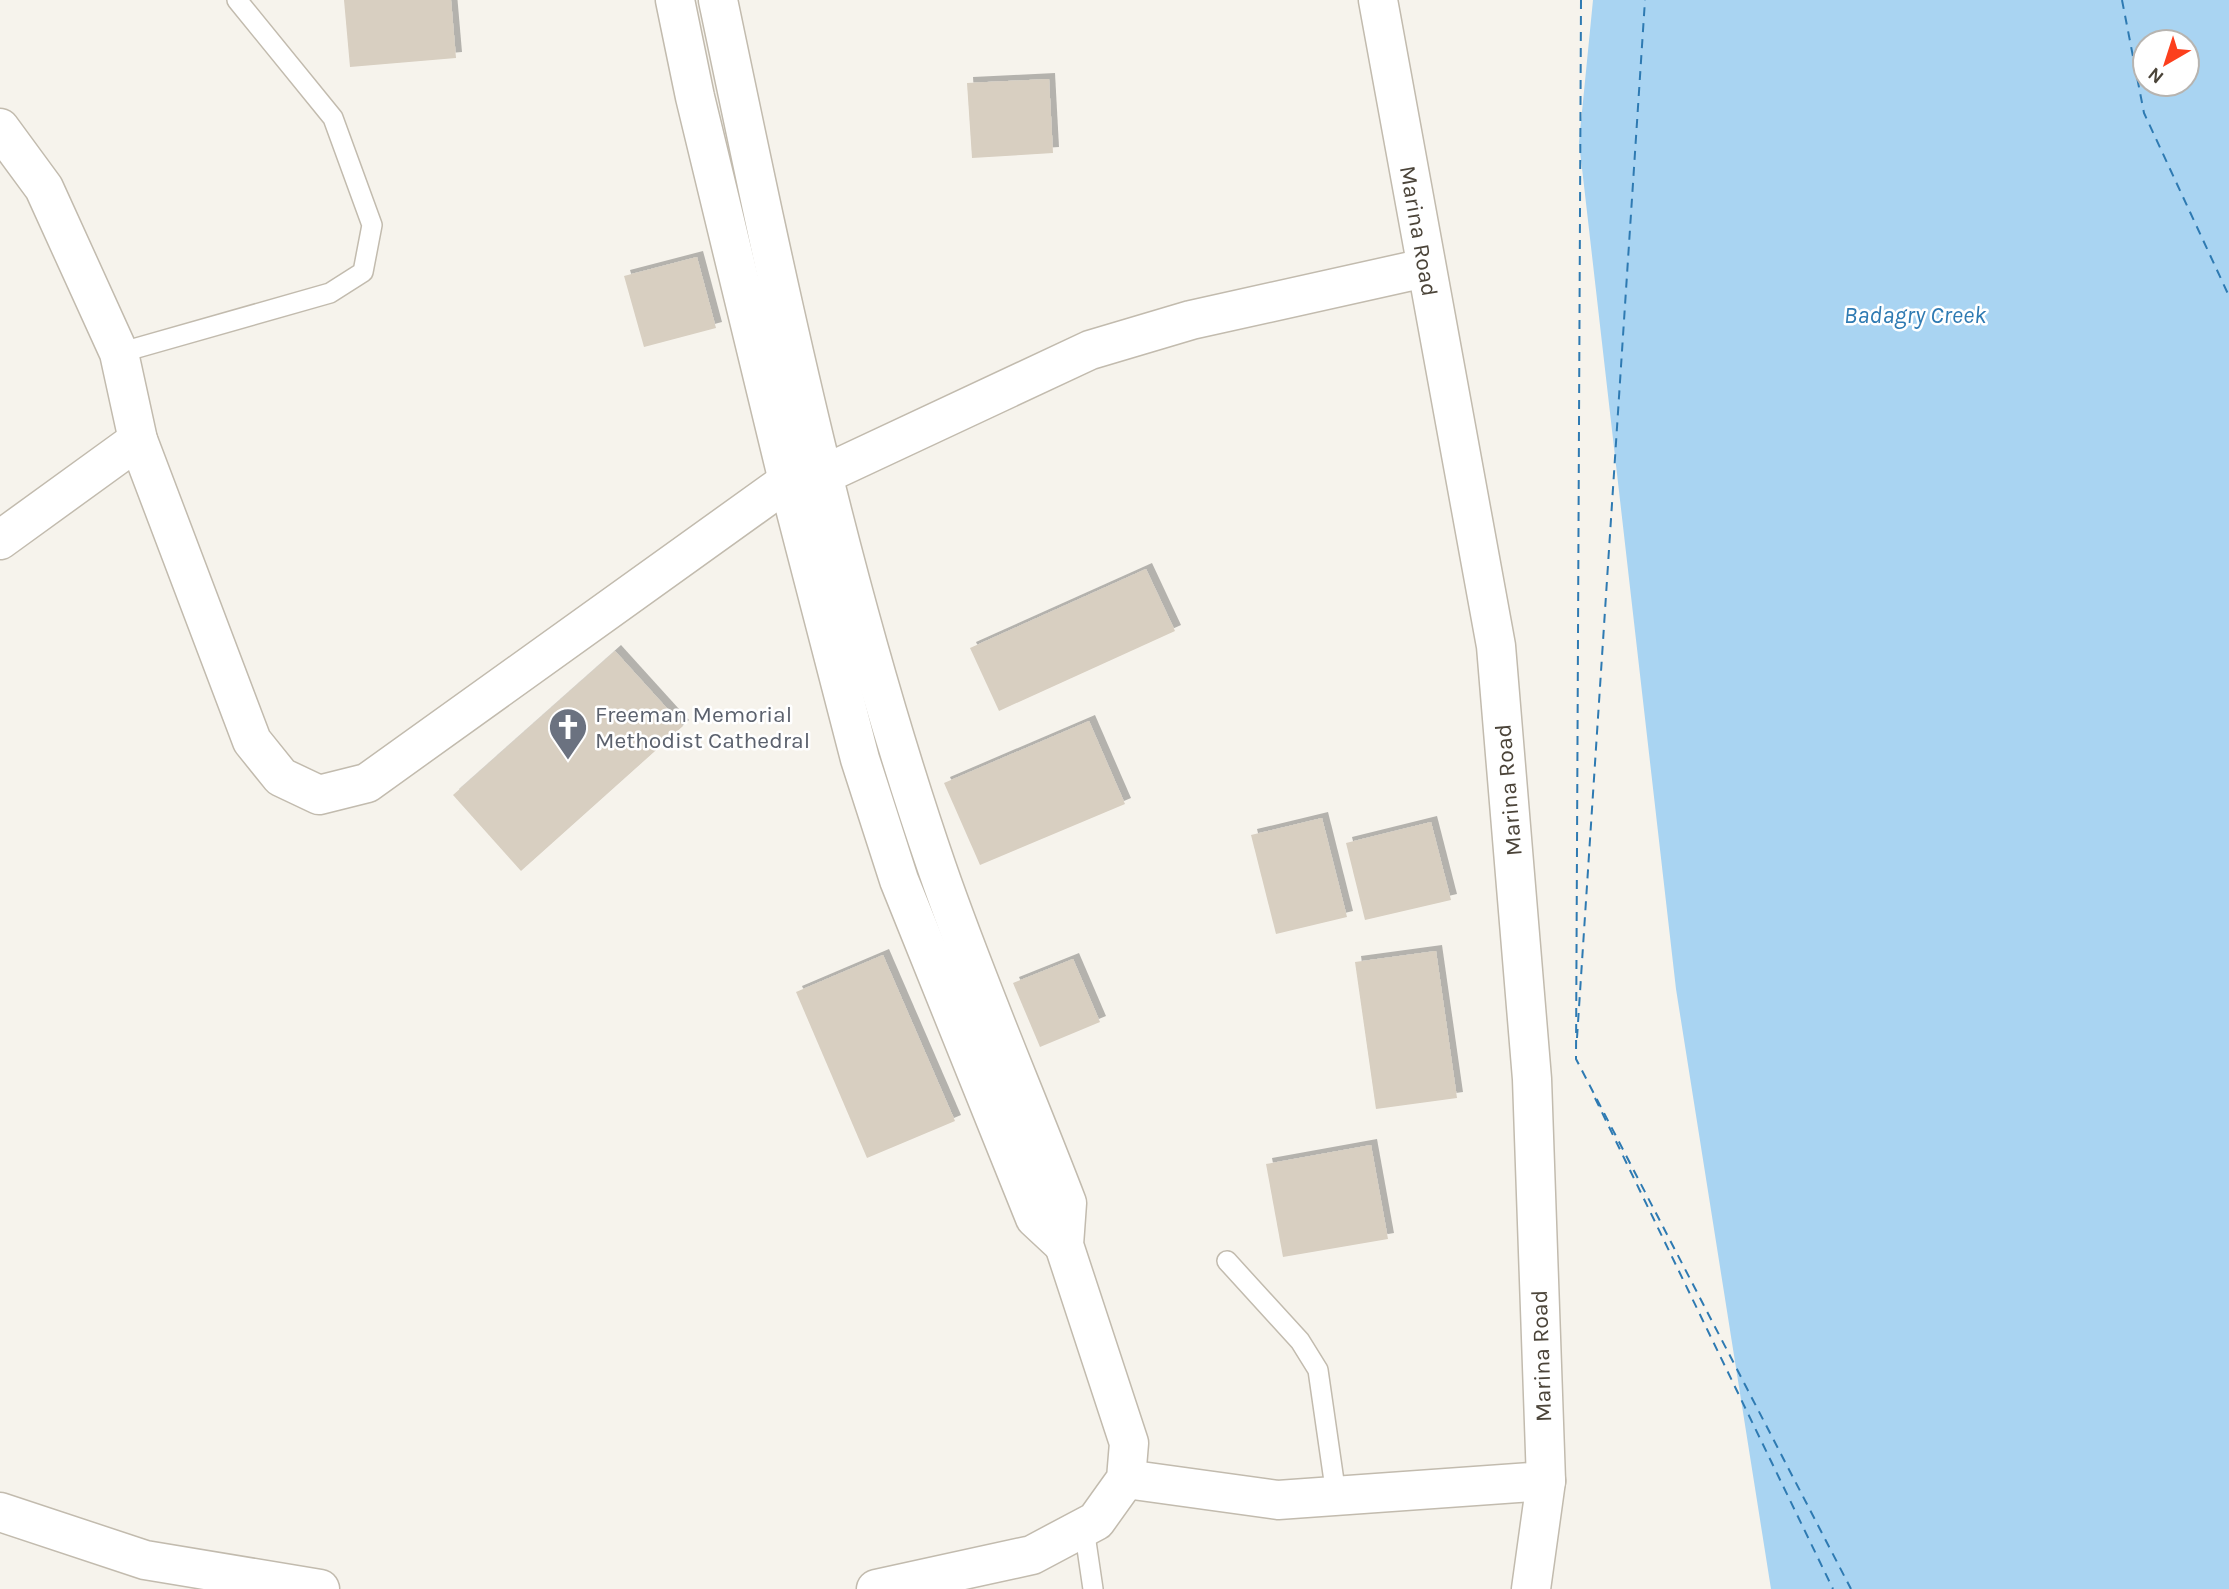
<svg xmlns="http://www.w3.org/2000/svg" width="2229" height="1589" font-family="Karla,sans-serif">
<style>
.water{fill:#a9d4f2;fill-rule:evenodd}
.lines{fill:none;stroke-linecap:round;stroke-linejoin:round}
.ferry{stroke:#2e7ab2;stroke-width:2;stroke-dasharray:9 7;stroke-linecap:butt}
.building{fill:#d8cfc1;filter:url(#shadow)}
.service-casing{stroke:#c2bbae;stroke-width:22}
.minor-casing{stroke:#c2bbae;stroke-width:41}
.tertiary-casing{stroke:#c2bbae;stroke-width:41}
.service{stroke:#fff;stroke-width:19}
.minor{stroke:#fff;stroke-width:38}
.tertiary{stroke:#fff;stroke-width:38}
.labels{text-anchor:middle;stroke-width:5;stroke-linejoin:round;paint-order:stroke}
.street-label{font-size:23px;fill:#4b4439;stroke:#fff}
.worship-label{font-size:23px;fill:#5b616d;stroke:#fff;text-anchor:start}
.water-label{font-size:24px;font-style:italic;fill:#2e7ab2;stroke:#fff}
</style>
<defs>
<filter id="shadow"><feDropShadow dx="6" dy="-6" stdDeviation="0" flood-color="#0004"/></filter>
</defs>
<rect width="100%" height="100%" fill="#f6f3ec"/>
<!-- water -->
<path class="water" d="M1593,0H2229V1589H1771L1676,989L1579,142ZM2145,42H2187V84H2145Z"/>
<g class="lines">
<!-- ferry -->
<g class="ferry">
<path d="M1581,0L1576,1059L1851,1589"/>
<path d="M2122,0L2144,113L2229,296"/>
<path d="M1577,1038L1645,0"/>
<path d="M1595,1098L1833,1589"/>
</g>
</g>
<!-- building -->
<g class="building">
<path d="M344,0H451L456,58L350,67Z"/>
<path d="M1049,79L1053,153L972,158L967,83Z"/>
<path d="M697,257L716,328L644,347L624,276Z"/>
<path d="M1146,569L1175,631L999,711L970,648Z"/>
<path d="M615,651L683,726L521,871L453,795Z"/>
<path d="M1089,721L1125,804L980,865L944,783Z"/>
<path d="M1322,818L1347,917L1276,934L1251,835Z"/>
<path d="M1431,822L1451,900L1365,920L1346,843Z"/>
<path d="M1436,951L1457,1098L1376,1109L1355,962Z"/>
<path d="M883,955L955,1121L867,1158L796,992Z"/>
<path d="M1073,959L1100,1022L1040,1047L1013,983Z"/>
<path d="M1371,1145L1388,1239L1283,1257L1266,1164Z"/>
</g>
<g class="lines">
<!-- service casing -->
<g class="service-casing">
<g id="service">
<path d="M119,353L330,293L363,272L372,225L333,118L237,0"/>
<path d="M1227,1261L1300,1341L1318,1370L1336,1495"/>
<path d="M1084,1528L1093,1589"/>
</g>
</g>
<!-- minor casing -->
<g class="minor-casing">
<g id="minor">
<path d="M1378,0L1496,646L1532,1079L1546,1481L1531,1589"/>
<path d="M0,128L44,188L119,353L138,440L252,741L281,777L319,795L367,783L788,481"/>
<path d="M823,475L1090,350L1191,320L1425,268"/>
<path d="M0,540L138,440"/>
<path d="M1126,1479L1278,1500L1546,1481"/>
</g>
</g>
<!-- tertiary casing -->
<g class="tertiary-casing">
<g id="tertiary">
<path d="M675,0L695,97L788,481L860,759L899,880L1035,1218L1064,1245"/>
<path d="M718,0C779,292 840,586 937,868C976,981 1024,1091 1067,1203L1064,1245L1129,1443L1126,1479L1096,1521L1032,1555L876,1589"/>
<path d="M0,1512L145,1560L320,1589"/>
</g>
</g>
<!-- service -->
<use href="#service" class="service"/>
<!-- minor -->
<use href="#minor" class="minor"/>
<!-- tertiary -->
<use href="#tertiary" class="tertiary"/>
</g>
<!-- icons -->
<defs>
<g id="church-pin" transform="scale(2.0125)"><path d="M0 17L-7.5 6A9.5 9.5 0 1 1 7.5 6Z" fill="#6b7280" stroke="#fff"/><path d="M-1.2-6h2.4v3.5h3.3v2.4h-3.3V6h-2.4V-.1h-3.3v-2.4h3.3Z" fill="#fff"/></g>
</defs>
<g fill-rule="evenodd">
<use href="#church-pin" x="568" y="727"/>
</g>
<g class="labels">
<!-- street labels -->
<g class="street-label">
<text transform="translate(1419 231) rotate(80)" y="8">Marina Road</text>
<text transform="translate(1508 790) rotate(-95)" y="8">Marina Road</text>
<text transform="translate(1541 1356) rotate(-92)" y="8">Marina Road</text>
</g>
<!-- worship labels -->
<g class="worship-label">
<text x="595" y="722">Freeman Memorial<tspan x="595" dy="26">Methodist Cathedral</tspan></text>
</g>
<!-- water labels -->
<g class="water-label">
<text x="1915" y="323">Badagry Creek</text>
</g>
</g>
<!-- north arrow -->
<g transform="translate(2166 63) rotate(219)"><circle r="33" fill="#ffffff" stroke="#b7b4b0" stroke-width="2"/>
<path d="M0-5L12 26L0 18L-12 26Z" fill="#fc3f1d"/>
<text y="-10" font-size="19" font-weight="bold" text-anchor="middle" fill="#4b4439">N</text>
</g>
</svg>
